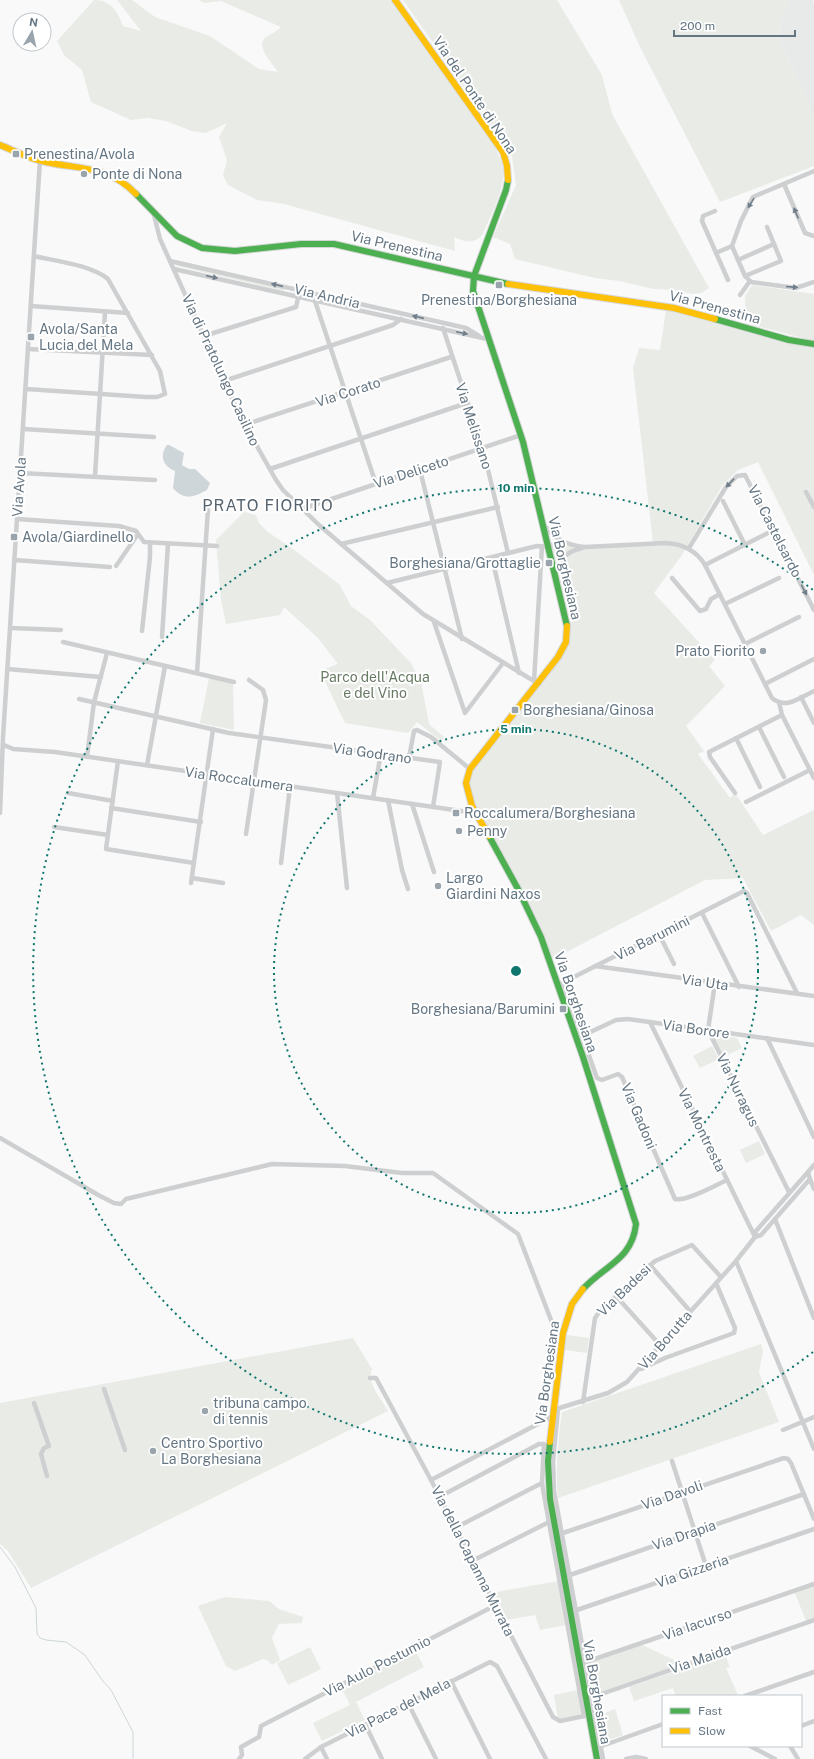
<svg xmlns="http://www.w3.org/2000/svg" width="814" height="1759" font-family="'Public Sans',sans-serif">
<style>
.built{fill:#e8e9e9}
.green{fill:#e8ebe6}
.water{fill:#ced6d9}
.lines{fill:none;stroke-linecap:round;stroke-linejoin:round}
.stream{stroke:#ced6d9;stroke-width:1}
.fast-casing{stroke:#d5d6d7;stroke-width:8}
.slow-casing{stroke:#d5d6d7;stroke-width:8}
.street{stroke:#cecfd0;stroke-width:4.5}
.fast{stroke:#4caf50;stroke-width:6}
.slow{stroke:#ffc107;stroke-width:6}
.oneway{fill:#707f8b}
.ring{fill:none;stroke:#0f766e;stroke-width:2;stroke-dasharray:2 4}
.poi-dot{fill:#99a4ac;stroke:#fff;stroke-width:1.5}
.labels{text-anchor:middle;stroke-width:4;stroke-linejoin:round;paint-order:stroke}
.street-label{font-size:14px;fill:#657683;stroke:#fff}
.poi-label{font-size:14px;fill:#657683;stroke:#fff;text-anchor:start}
.park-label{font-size:14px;fill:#687a64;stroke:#fff}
.quarter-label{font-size:16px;letter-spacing:1px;fill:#57646e;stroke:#fff}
.centre{fill:#0f766e;stroke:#fff;stroke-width:2}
.ring-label{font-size:12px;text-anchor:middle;font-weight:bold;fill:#0f766e;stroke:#fff;stroke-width:4;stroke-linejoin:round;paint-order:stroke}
</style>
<rect width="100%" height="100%" fill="#f9f9f9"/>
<!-- built -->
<path class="built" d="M787,0H813L814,4V118L778,35Z"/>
<!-- green -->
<g class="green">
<path d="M94,0C111,0 118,12 123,26L141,31L117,0H132L155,17L210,36L259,69L278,72C274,65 255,47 265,38C270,34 277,32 281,27L221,1L204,3L199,0H390L495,148C498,154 502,161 503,168C506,186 490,217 483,234C473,245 466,242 454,237L455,251L284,204L257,200L228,185L223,175L227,160L219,137L227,123L206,133L192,131L166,121L148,118L131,120L91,102L82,70L64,55L57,41Z"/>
<path d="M403,0H557L602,75L612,114L709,288L702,293L692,294L676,290L654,289L619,281L595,278L515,259L510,244L493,237L516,185L512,156Z"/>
<path d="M619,0H787L778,35L814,118V166L720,202L640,47Z"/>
<path d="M175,263L285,288L284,291L177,266Z"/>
<path d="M752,285L814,294V341L746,323L745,296Z"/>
<path d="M666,310C716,321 763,339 814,347V575L758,462L738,470L722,486L682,555L654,593L715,660L709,666L725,686L686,726L704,751L698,754L730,798L735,793L763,835L814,810V925L801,915L771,931L743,878L705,880L553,959L541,930L474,812L467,778L561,652L567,630L549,547L561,541L585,547L653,543L633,368L639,348L660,350Z"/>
<path d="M244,512L256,515L259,523L268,532L297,552L340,585L351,606L370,620L411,663L421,682L429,724L444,737L441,741L417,722L408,733L345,723L320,671L338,664L318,638L284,607L280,615L226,624L221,599L216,540Z"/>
<path d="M209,678L233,683L234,730L200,723Z"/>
<path d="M712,1034L737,1038L742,1048L723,1057Z"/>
<path d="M712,1046L719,1059L700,1068L693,1056Z"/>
<path d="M759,1141L765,1154L746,1163L740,1150Z"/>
<path d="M567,1335L589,1338L587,1353L565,1350Z"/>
<path d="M353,1338L372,1369C366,1383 381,1398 388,1411L31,1588L8,1551L0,1544V1403Z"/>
<path d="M761,1344L763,1351L759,1372L779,1422L558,1498C555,1469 558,1441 562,1412Z"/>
<path d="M558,1581L566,1625L540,1630L535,1615L507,1620L491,1593Z"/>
<path d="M814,1586V1618L806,1621L795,1593Z"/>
<path d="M225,1597L269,1601L279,1609L303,1617L302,1623L279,1624L272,1638L280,1660L272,1665L267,1660L263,1659L235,1671L226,1666L198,1606Z"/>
<path d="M642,1645L683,1664L593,1695L588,1664Z"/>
<path d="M310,1647L321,1669L288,1685L277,1663Z"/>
<path d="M415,1650L424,1667L356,1702L365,1720L322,1741L313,1723L350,1705L342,1689Z"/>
<path d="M725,1654L730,1667L726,1668L738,1695L676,1696L673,1688L634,1701L629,1687Z"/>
<path d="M578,1690L582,1714L558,1719L554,1695Z"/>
<path d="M615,1709L623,1735L602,1742L597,1716Z"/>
</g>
<!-- water -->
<path class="water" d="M167,445H169L184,453L182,465L189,469H195L210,483L207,490C194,497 184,501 173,488L175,471C163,466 159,456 167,445Z"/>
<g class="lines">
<!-- stream -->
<path class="stream" d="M0,1547L15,1567L36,1608L37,1634L40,1638L46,1640L66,1642L85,1655L102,1680L111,1690L133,1732V1759"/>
<!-- fast casing -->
<g class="fast-casing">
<g id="fast">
<path d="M508,180L506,190L474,276L473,291L523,442L567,626"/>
<path d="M136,194L177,236L202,248L235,251L301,244H334L508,284"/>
<path d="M715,319L789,340L814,344"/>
<path d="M489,836L518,889L541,937L583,1057L636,1224C632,1260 605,1265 583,1289"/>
<path d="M550,1442L548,1461L550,1499L597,1759"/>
</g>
</g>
<!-- slow casing -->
<g class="slow-casing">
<g id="slow">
<path d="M395,0L503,152L507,166L508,180"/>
<path d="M0,145C15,151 30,159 46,162C82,170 108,165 136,194"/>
<path d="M508,284L674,308L715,319"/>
<path d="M489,836L472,806L466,783L470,769L558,657L566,642L567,626"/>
<path d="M550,1442L563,1333L572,1304L583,1289"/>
</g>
</g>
<!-- street -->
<g class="street">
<path d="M814,171L753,197L741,221L732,246L745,276L751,282L796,288L814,282"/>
<path d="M784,184L805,233L814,236"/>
<path d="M715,211L703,216L702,221L728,280"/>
<path d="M154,215L160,239L240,416L276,480L283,490L319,525L423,614L539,684"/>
<path d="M716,253L732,246"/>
<path d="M738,260L774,244"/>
<path d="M170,261L466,328L479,336"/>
<path d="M174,269L487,339"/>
<path d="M745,276L781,261L767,227"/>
<path d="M740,295L750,281"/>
<path d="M315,301L376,484"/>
<path d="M31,306L128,313"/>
<path d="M443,328L483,449L508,553"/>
<path d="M204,336L296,307L300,290"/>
<path d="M28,349L152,355"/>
<path d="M224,381L393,325L401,319"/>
<path d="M26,389L146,397H157L165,394L160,371L108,279C92,265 55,261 34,256"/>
<path d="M244,425L451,357"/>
<path d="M23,429L154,437"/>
<path d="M270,469L467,403"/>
<path d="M420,470L462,639"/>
<path d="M20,473L155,480"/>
<path d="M95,476L105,312"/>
<path d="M806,492L814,507"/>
<path d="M723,501L745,545"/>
<path d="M302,509L521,435"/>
<path d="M17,519L119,526L136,531L144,542L217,546"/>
<path d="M543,524C555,539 566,545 585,547L666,543C683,544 696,550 705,565L772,698C786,710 801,697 814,691"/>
<path d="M341,544L498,507"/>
<path d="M689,548L726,487L737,476L745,475L814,610"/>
<path d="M492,558L519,673"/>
<path d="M14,560L110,567"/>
<path d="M705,565L774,530"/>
<path d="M116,566L138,534"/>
<path d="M555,573C561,558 566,552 582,548"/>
<path d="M672,578L700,611L706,609L711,599L720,594"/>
<path d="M387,583L537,546L549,547L559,540"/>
<path d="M725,604L779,578"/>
<path d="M434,622L465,713L503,663"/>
<path d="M11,628L61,630"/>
<path d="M142,631L150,557V543"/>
<path d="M162,637L168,544"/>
<path d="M63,642L234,682"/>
<path d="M745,644L799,617"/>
<path d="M7,669L101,677"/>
<path d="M197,673L208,509"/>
<path d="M534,681L542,546"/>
<path d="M765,684L814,659"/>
<path d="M801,697L814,723"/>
<path d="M79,699L229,733L440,762L433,807"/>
<path d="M782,715L814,778"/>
<path d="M759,727L784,777"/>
<path d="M736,738L760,787"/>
<path d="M4,745L13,749L55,752L475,813"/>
<path d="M87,757L94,702L107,653"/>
<path d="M409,758L414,731L417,730L431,737L470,769"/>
<path d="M118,761L106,849L194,863"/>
<path d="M147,765L165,666"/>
<path d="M68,793L113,801"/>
<path d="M337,793L347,888"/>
<path d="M735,793L710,757L709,752L782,715L779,702"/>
<path d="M373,798L381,753"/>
<path d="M388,800L402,870L408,889"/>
<path d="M746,802L810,770"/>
<path d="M412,804L434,872"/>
<path d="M111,808L201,822"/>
<path d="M0,813L3,737L40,160"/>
<path d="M54,827L108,835"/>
<path d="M246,834L266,700L263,690L249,680"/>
<path d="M281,863L290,786"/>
<path d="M192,878L223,883"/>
<path d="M191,883L213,729"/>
<path d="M702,913L739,987"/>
<path d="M659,934L674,964"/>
<path d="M595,966L814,996"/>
<path d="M563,982L597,1078L602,1080L618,1074L622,1077L675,1199C686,1202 716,1185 727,1180"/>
<path d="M715,983L708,1030L789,1192"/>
<path d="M558,985L744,891L747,893L797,993"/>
<path d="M650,1022L755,1237"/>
<path d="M582,1036L616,1020L628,1019L814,1045"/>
<path d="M767,1038L814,1137"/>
<path d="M0,1138L100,1196L114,1203L121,1204L126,1199L272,1164L345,1166L402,1173H433L518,1234L561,1346"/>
<path d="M810,1179L814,1189"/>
<path d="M775,1219L814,1318"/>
<path d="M755,1237L756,1231L808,1172"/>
<path d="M736,1261L814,1449"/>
<path d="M650,1265L690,1311"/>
<path d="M616,1296L660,1345"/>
<path d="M641,1369L665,1358L734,1333L735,1328L716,1283"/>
<path d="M370,1378H376L431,1480L553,1717L560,1721L589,1715"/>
<path d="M104,1389L125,1450"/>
<path d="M583,1402L595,1318L600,1311L655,1261L692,1245L721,1277"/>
<path d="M34,1403L49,1446L44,1448L41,1454L47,1476"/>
<path d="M558,1409L553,1461L554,1491L603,1759"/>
<path d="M553,1410L608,1393L627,1382L736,1261L755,1237L761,1235L810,1179L808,1172L814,1165"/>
<path d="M783,1430L814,1417"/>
<path d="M672,1461L706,1566"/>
<path d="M431,1480L553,1416"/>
<path d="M439,1497L539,1444H544L542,1483L544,1495L584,1716"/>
<path d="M455,1528L542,1483"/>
<path d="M560,1534L784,1458L788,1459L791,1463L814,1519"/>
<path d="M472,1561L551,1521"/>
<path d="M567,1576L804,1494"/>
<path d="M574,1611L814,1529"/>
<path d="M583,1663L814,1584"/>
<path d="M451,1681L490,1759"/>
<path d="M745,1696L814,1672"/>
<path d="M590,1698L814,1620"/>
<path d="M408,1703L436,1759"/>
<path d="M365,1724L382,1759"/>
<path d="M801,1726L814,1721"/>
<path d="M750,1746L775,1759"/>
<path d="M790,1746L798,1759"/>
<path d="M321,1747L327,1759"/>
<path d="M599,1747L663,1724"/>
<path d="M239,1759L242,1755L241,1747L259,1737L261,1726L496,1605"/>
<path d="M305,1759L321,1747L490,1662L497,1666L546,1759"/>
<path d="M626,1759L636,1757L646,1759"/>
</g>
<!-- fast -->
<use href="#fast" class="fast"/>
<!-- slow -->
<use href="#slow" class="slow"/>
</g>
<!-- one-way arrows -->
<defs><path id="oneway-solid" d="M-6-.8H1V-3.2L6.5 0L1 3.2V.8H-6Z"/></defs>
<g class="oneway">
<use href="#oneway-solid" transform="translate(751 203) rotate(122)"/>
<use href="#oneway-solid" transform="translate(796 213) rotate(-113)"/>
<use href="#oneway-solid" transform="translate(212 277) rotate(13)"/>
<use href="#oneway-solid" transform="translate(277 285) rotate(-167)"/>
<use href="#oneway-solid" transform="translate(792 287) rotate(5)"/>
<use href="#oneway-solid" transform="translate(418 317) rotate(-167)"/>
<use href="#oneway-solid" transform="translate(462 333) rotate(12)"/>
<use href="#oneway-solid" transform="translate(730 483) rotate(133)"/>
<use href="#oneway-solid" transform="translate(804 590) rotate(63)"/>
</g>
<!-- distance rings -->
<g class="ring">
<circle cx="516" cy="971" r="242"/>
<path d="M813 1352A483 483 0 1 1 813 590"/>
</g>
<!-- markers -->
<g class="poi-dot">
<rect x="12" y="150" width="8" height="8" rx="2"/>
<circle cx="84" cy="174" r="4"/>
<rect x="495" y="281" width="8" height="8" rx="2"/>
<rect x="27" y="333" width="8" height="8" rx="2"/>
<rect x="10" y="533" width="8" height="8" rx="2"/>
<rect x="545" y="559" width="8" height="8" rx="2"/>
<circle cx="763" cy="651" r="4"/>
<rect x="511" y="706" width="8" height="8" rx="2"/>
<rect x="452" y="809" width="8" height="8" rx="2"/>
<circle cx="459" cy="831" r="4"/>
<circle cx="438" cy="886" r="4"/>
<rect x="559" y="1005" width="8" height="8" rx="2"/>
<circle cx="205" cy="1411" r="4"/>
<circle cx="153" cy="1451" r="4"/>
</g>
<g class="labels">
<!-- street labels -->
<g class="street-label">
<text transform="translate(475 95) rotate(56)" y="5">Via del Ponte di Nona</text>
<text transform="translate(397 246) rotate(13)" y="5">Via Prenestina</text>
<text transform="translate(327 296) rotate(13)" y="5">Via Andria</text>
<text transform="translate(715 307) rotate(15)" y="5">Via Prenestina</text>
<text transform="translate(221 370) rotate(65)" y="5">Via di Pratolungo Casilino</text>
<text transform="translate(348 392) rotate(-18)" y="5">Via Corato</text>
<text transform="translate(474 426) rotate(72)" y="5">Via Melissano</text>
<text transform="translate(411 472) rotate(-18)" y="5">Via Deliceto</text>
<text transform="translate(19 487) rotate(-86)" y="5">Via Avola</text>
<text transform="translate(775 531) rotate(63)" y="5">Via Castelsardo</text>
<text transform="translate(565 568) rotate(77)" y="5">Via Borghesiana</text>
<text transform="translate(372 753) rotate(8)" y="5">Via Godrano</text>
<text transform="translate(239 779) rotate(8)" y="5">Via Roccalumera</text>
<text transform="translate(652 938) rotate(-27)" y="5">Via Barumini</text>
<text transform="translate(705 982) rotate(8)" y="5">Via Uta</text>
<text transform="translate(576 1002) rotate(71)" y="5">Via Borghesiana</text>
<text transform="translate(696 1029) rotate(8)" y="5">Via Borore</text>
<text transform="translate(738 1090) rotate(64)" y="5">Via Nuragus</text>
<text transform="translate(639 1116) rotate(67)" y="5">Via Gadoni</text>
<text transform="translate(702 1130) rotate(64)" y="5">Via Montresta</text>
<text transform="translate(624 1290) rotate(-44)" y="5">Via Badesi</text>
<text transform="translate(665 1340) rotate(-49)" y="5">Via Borutta</text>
<text transform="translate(547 1373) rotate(-82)" y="5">Via Borghesiana</text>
<text transform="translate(672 1495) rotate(-19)" y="5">Via Davoli</text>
<text transform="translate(684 1535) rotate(-19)" y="5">Via Drapia</text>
<text transform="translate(473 1561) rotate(63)" y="5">Via della Capanna Murata</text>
<text transform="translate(692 1571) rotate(-19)" y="5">Via Gizzeria</text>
<text transform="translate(697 1624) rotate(-19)" y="5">Via Iacurso</text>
<text transform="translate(700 1659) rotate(-19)" y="5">Via Maida</text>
<text transform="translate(377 1666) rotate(-27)" y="5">Via Aulo Postumio</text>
<text transform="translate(597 1692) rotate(80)" y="5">Via Borghesiana</text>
<text transform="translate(398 1708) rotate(-27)" y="5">Via Pace del Mela</text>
</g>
<!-- poi labels -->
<g class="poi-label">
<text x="24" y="159">Prenestina/Avola</text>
<text x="92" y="179">Ponte di Nona</text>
<text x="499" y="305" text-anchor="middle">Prenestina/Borghesiana</text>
<text x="39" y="334">Avola/Santa<tspan x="39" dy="16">Lucia del Mela</tspan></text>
<text x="22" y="542">Avola/Giardinello</text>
<text x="541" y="568" text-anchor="end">Borghesiana/Grottaglie</text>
<text x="755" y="656" text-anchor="end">Prato Fiorito</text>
<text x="523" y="715">Borghesiana/Ginosa</text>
<text x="464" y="818">Roccalumera/Borghesiana</text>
<text x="467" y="836">Penny</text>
<text x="446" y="883">Largo<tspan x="446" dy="16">Giardini Naxos</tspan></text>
<text x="555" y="1014" text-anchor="end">Borghesiana/Barumini</text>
<text x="213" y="1408">tribuna campo<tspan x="213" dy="16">di tennis</tspan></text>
<text x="161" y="1448">Centro Sportivo<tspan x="161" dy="16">La Borghesiana</tspan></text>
</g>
<!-- park labels -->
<g class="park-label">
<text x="375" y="682">Parco dell'Acqua<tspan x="375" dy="16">e del Vino</tspan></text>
</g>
<!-- quarter labels -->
<g class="quarter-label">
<text x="268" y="511">PRATO FIORITO</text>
</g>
</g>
<circle cx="516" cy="971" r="6" class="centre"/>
<g class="ring-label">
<text x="516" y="492">10 min</text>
<text x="516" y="733">5 min</text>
</g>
<!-- legend -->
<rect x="662" y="1695" width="140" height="52" fill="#ffffff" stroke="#c1c8cd"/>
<rect x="670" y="1708" width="20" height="6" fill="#4caf50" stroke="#c1c8cd"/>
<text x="698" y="1715" font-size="12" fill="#657683">Fast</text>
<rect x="670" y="1728" width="20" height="6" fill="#ffc107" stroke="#c1c8cd"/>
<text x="698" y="1735" font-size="12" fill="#657683">Slow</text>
<!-- north arrow -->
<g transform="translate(32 32) rotate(9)"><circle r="19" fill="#ffffff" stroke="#c1c8cd"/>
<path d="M0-3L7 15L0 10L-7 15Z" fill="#99a4ac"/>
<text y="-6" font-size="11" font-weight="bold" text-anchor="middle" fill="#657683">N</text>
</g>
<!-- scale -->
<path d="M674 30v6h121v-6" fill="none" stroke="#657683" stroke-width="2"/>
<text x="680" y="30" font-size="12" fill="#657683" stroke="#ffffff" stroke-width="3" paint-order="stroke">200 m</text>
</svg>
